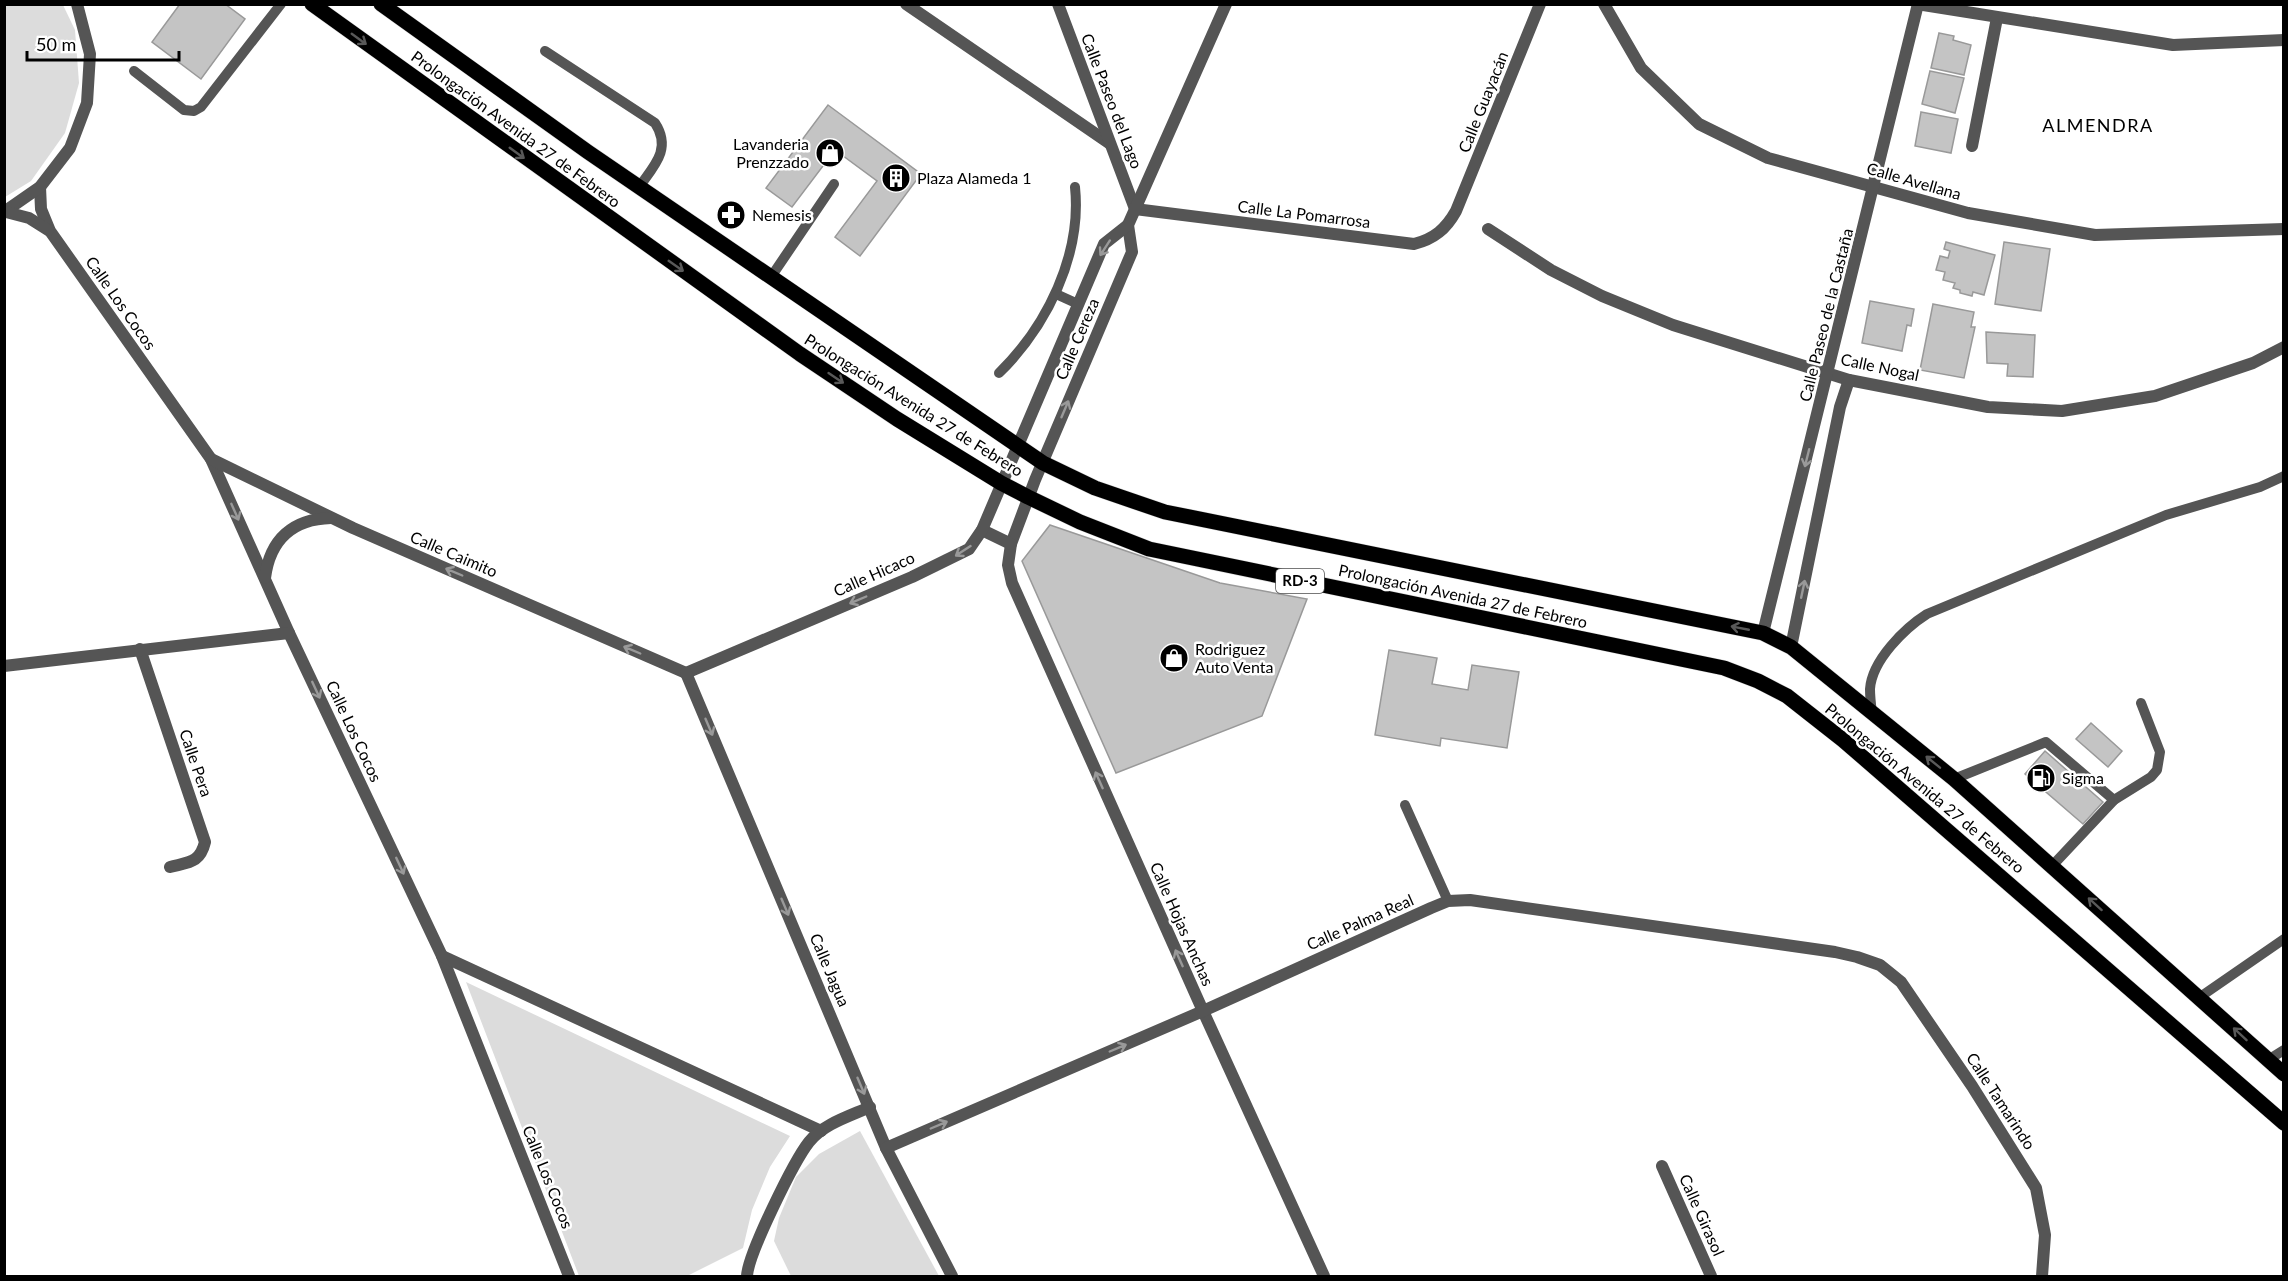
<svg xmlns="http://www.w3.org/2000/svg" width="2288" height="1281" font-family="Lato,sans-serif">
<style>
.green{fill:#dcdcdc}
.building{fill:#c4c4c4;stroke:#999;stroke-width:1.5}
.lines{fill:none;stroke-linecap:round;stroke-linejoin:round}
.primary-casing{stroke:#dbdbdb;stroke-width:16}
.lane{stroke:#555;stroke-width:10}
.street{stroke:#555;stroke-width:12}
.primary{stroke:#000;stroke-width:15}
.oneway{stroke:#595959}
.oneway2{stroke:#999}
.labels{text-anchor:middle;stroke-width:5;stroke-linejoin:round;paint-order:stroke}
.shield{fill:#fff;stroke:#4c4c4c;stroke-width:1.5}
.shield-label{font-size:15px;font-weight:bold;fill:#000}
.street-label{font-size:16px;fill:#000;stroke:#fff}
.poi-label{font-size:16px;fill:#000;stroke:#fff;text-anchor:start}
.neighbourhood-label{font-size:18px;letter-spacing:1.5px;fill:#000;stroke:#fff}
</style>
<rect width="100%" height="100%" fill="#fff"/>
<!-- green -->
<g class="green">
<path d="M5,4L63,5L75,30L79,83L65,133L31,181L5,197Z"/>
<path d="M466,982L790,1136L770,1167L752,1210L743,1248L687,1276H579Z"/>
<path d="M860,1131L939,1276H791L774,1241L779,1218L796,1177L819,1154Z"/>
</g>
<!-- building -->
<g class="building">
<path d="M180,4H225L245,19L201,79L152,42Z"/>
<path d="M1939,33L1954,36L1953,40L1971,45L1964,75L1931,68Z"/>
<path d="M1930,71L1964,78L1955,113L1922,104Z"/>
<path d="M828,105L921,174L860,256L835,237L877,181L835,150L792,207L766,188Z"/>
<path d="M1921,112L1958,119L1951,153L1915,146Z"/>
<path d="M1946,242L1995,255L1984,295L1973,292L1972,296L1960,293V290L1953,288L1955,283L1943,280L1945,272L1936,270L1940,256L1948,258L1950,251L1944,249Z"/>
<path d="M2004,242L2050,249L2041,311L1995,304Z"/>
<path d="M1870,301L1914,309L1911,326L1907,325L1902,351L1862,343Z"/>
<path d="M1933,304L1974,312L1971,327H1975L1964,378L1920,370Z"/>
<path d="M1986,332L2035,335L2033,377L2007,376L2008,364L1987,363Z"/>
<path d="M1050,525L1220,583L1307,599L1262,716L1116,773L1022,561Z"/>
<path d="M1389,650L1437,658L1432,684L1468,690L1472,665L1519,672L1507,748L1441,738L1440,746L1375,735Z"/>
<path d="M2091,723L2122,751L2108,767L2076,739Z"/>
<path d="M2045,751L2103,802L2083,824L2025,774Z"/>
</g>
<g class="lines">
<!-- primary casing -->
<g class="primary-casing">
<g id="primary">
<path d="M312,4L800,354L897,419L1001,483L1028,497L1080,522L1149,549L1724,668L1758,681L1787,696L1843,740L2284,1123"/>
<path d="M381,4L588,152L1043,463L1095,488L1165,512L1763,633L1791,647L1954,779L2284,1074"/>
</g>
</g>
<!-- lane -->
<g class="lane">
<path d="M545,51L655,123C672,149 654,166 639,187"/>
<path d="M134,71L184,110L194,111L201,107L281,4"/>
<path d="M771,277L834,184"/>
<path d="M1056,294L1078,304"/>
<path d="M999,373C1047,326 1082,255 1075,187"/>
<path d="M1872,713C1871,705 1870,696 1870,689C1872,660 1905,628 1927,614L2166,515L2260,487L2284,476"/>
<path d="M1954,779L2046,742L2114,800"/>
<path d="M1405,805L1448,901"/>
<path d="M2052,866L2114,800L2151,777L2157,770L2160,752L2141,703"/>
<path d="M2200,997L2284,939"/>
<path d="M2268,1060L2284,1050"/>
</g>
<!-- street -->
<g class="street">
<path d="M906,4L1109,143"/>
<path d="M1058,4L1135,209L1414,244C1434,239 1446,229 1456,211L1540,4"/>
<path d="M1226,4L1128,225L1132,252L1035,480L1011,544L1008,565L1012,583L1203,1011L1324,1276"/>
<path d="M1604,4L1641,68L1699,124L1768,158L1968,213L2095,235L2284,229"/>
<path d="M1917,4L2173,45L2284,40"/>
<path d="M1972,146L1997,18"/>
<path d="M40,187L41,209L50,231L211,459L289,633L442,956L569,1276"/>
<path d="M4,212L40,187L70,148L87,103L90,54L77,4"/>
<path d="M6,212L29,218L48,230"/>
<path d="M1488,229L1551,270L1602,296L1673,325L1849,380L1988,407L2062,411L2155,396L2253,363L2284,347"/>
<path d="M211,459L353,528L686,673"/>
<path d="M982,530L1011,544"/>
<path d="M265,578C270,539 293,519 331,518"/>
<path d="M1763,633L1918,4"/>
<path d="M1791,647L1840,407L1849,380"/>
<path d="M140,649L205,842C200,863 189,862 170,867"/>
<path d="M4,666L289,633"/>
<path d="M686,673L912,577L969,549L982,530L1104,244L1128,225"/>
<path d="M686,673L886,1148L952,1276"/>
<path d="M442,956L821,1131"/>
<path d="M886,1148L1203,1011L1431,908L1448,901L1470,900L1835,952L1857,957L1880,965L1901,982L1972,1086L2036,1188L2045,1235L2042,1276"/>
<path d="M1662,1166L1711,1276"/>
<path d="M747,1276C748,1254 794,1161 809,1142C823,1124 850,1116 870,1107"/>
</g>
<!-- primary -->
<use href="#primary" class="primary"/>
</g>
<!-- one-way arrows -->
<defs><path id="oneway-shaft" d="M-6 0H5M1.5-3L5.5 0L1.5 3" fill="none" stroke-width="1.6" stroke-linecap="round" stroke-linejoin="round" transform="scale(1.5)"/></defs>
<g class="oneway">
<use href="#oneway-shaft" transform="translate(359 39) rotate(36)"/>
<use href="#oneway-shaft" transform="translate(517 153) rotate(36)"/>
<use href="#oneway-shaft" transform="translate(676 266) rotate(35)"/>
<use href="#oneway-shaft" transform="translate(836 378) rotate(34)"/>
<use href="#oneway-shaft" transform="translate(1740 628) rotate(-169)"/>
<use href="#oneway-shaft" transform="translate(1933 762) rotate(-141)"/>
<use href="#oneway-shaft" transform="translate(2095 904) rotate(-138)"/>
<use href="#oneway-shaft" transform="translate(2240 1034) rotate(-137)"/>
</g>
<g class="oneway2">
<use href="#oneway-shaft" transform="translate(1105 248) rotate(123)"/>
<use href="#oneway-shaft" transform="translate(1065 409) rotate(-67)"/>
<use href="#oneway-shaft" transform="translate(1807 458) rotate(104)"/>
<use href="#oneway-shaft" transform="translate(235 512) rotate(66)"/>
<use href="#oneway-shaft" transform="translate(963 551) rotate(147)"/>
<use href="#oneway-shaft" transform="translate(454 572) rotate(-157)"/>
<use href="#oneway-shaft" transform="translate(1803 589) rotate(-78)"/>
<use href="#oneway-shaft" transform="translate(858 600) rotate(157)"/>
<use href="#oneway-shaft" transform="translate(632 650) rotate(-157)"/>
<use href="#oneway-shaft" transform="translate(316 690) rotate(65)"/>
<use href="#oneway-shaft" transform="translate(709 727) rotate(67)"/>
<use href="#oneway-shaft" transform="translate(1099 780) rotate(-114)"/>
<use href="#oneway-shaft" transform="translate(400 866) rotate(65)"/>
<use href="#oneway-shaft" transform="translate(785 907) rotate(67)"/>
<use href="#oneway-shaft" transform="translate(1179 958) rotate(-114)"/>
<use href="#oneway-shaft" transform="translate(1118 1048) rotate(-23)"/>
<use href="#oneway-shaft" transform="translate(861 1086) rotate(67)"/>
<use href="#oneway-shaft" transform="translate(939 1125) rotate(-23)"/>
</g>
<!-- icons -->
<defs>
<g id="shop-disc" transform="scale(1.5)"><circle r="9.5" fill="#000" stroke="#fff"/><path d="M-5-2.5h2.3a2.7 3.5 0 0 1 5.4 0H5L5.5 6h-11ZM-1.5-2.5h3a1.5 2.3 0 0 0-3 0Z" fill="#fff"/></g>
<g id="building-disc" transform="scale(1.5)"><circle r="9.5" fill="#000" stroke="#fff"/><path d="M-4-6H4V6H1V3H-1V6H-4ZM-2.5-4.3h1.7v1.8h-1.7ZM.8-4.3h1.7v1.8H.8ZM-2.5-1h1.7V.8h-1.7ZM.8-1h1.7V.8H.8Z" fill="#fff"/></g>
<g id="pharmacy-disc" transform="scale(1.5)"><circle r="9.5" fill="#000" stroke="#fff"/><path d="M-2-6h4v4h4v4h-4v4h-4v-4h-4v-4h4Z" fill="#fff"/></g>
<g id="fuel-disc" transform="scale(1.5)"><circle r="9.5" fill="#000" stroke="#fff"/><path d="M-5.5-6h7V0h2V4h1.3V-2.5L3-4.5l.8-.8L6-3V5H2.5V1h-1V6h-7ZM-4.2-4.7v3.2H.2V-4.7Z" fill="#fff"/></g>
</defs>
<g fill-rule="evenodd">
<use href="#shop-disc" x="830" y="153"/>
<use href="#building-disc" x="896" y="178"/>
<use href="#pharmacy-disc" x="731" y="215"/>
<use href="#shop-disc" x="1174" y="658"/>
<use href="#fuel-disc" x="2041" y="778"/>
</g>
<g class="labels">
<!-- shield labels -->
<rect class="shield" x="1276" y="569" width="48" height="24" rx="4.5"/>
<g class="shield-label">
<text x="1300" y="586">RD-3</text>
</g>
<!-- street labels -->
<g class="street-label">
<text transform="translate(1112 101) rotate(69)" y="6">Calle Paseo del Lago</text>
<text transform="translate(1483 102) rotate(-68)" y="6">Calle Guayacán</text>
<text transform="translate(516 129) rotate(36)" y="6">Prolongación Avenida 27 de Febrero</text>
<text transform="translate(1914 181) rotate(16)" y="6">Calle Avellana</text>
<text transform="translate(1304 214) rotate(7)" y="6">Calle La Pomarrosa</text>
<text transform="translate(121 303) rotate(55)" y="6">Calle Los Cocos</text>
<text transform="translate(1826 315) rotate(-76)" y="6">Calle Paseo de la Castaña</text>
<text transform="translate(1077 339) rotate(-67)" y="6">Calle Cereza</text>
<text transform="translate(1880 367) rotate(12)" y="6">Calle Nogal</text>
<text transform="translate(914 405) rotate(32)" y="6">Prolongación Avenida 27 de Febrero</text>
<text transform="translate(454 554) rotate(23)" y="6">Calle Caimito</text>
<text transform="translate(874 574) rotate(-24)" y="6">Calle Hicaco</text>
<text transform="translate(1463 596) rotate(12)" y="6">Prolongación Avenida 27 de Febrero</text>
<text transform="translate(354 731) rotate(65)" y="6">Calle Los Cocos</text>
<text transform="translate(196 763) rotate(71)" y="6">Calle Pera</text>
<text transform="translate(1925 788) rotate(40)" y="6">Prolongación Avenida 27 de Febrero</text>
<text transform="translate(1360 922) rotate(-24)" y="6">Calle Palma Real</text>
<text transform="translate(1182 924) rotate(66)" y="6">Calle Hojas Anchas</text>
<text transform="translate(830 970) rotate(67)" y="6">Calle Jagua</text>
<text transform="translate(2001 1101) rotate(57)" y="6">Calle Tamarindo</text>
<text transform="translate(548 1177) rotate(68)" y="6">Calle Los Cocos</text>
<text transform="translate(1702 1215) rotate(66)" y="6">Calle Girasol</text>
</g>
<!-- poi labels -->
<g class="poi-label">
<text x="809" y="150" text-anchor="end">Lavanderia<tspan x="809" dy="18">Prenzzado</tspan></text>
<text x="917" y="184">Plaza Alameda 1</text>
<text x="752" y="221">Nemesis</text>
<text x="1195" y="655">Rodriguez<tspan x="1195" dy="18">Auto Venta</tspan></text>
<text x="2062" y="784">Sigma</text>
</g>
<!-- neighbourhood labels -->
<g class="neighbourhood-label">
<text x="2098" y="132">ALMENDRA</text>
</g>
</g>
<!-- border -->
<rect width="2288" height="1281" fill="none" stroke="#000000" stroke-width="12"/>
<!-- scale -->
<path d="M27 51v9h152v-9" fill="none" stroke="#000000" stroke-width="3"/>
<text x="36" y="51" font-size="18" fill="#000000" stroke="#ffffff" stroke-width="4.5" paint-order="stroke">50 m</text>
</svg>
